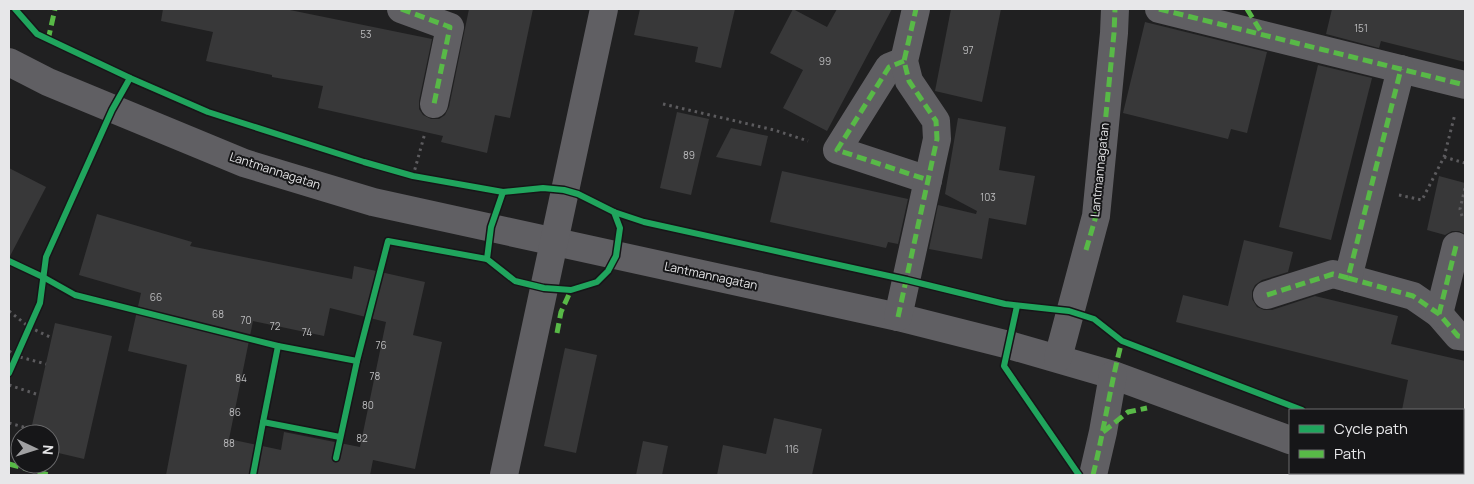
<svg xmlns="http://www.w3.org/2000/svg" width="1474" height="484" font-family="Manrope,sans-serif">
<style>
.building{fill:#383839;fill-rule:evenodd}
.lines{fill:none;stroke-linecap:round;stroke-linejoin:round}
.path{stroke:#5c5b5e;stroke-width:3;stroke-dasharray:2.5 4;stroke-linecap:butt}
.street{stroke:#605f63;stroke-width:28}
.quiet{stroke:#58b947;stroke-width:5;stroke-dasharray:10 5;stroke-linecap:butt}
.cycleway-casing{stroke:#161618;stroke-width:9}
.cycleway{stroke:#20a55d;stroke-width:6}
.labels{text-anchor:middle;stroke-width:4;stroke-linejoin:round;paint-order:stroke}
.number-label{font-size:10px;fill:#bbbbbd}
.street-label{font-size:12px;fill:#e7e7e9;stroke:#161618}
</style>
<rect width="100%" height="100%" fill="#202021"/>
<!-- building -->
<g class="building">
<path d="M163,9H285L432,39L419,101V109L423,115L431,119H439L445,115L449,107L469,9H533L510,118L495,115L487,153L441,142L443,136L318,108L323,86L272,77V75L206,61L213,32L161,21Z"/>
<path d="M640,9H735L721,68L695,62L698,47L634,35Z"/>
<path d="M793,9L827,27L837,9H892L827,131L783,108L803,70L770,53Z"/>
<path d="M951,9H1001L982,102L935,91Z"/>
<path d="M1332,9H1465V62L1381,41L1379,48L1326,34Z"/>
<path d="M1145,22L1267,52L1247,133L1231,129L1228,139L1123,113Z"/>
<path d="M1318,65L1372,78L1331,240L1279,227Z"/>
<path d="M677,112L709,119L691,195L660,188Z"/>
<path d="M958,118L1006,127L999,170L1035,176L1026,225L989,218L982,259L929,249L938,205L976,214L977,211L945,194Z"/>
<path d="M731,128L768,136L761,166L716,157Z"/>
<path d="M9,168L46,187L9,258Z"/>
<path d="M782,171L908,199L898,244L888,242L886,248L770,222Z"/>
<path d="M1439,176L1465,183V234L1459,231H1452L1445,235L1427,230Z"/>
<path d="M97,214L192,242L190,246L352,279L354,266L425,282L413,335L442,342L415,469L373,460L370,475H166L187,365L128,351L141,293L79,275ZM330,308L386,322L360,447L284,432L281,450L229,439L253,321L324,336Z"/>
<path d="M1244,240L1293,252L1288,272L1262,280L1255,285L1252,291V299L1257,307L1264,310H1272L1315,296L1398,316L1391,344L1465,361V410H1402L1408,380L1176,322L1183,295L1228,306Z"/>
<path d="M55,323L112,336L84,459L50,451V434H30Z"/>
<path d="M565,348L597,355L576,453L544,446Z"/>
<path d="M774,418L822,429L812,475H717L723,445L766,454Z"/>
<path d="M643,441L668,446L662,475H636Z"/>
</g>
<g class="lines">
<!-- path -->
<g class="path">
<path d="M663,104L774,130L808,141"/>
<path d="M1444,157L1465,163"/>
<path d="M413,176L425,133"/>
<path d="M1399,195L1422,200L1444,157L1455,114"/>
<path d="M1462,216L1460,209L1465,188"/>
<path d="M9,311L29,327L52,338"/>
<path d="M9,351L16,356L46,364"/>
<path d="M9,385L39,395"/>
<path d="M9,423L31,429"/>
</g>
<!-- street -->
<g class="street">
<path d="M401,9L450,27L434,104"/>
<path d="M1159,9L1465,85"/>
<path d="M904,61L889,67L837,150L928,180"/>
<path d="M9,62L48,82L244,163L373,202L898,317L1009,345L1113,375L1290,440"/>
<path d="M1348,278L1413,296L1439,314L1458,336L1465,337"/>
<path d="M1267,295L1333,274L1348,278L1401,69"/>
<path d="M1439,314L1456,246"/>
<path d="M898,317L937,139L936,121L909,81L904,61L916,9"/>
<path d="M1058,358L1096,216L1114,33L1115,9"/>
<path d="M1379,473L1386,475"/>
<path d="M504,475L604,9"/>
<path d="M1093,475L1103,432L1113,375"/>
</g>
<!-- quiet -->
<g class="quiet">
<path d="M401,9L450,27L434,104"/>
<path d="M1159,9L1465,85"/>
<path d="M1247,9L1263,35"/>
<path d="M48,40L55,9"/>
<path d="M904,61L889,67L837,150L928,180"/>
<path d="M1086,250L1096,216L1114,33L1115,9"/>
<path d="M1348,278L1413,296L1439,314L1458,336L1465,337"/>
<path d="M1267,295L1333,274L1348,278L1401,69"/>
<path d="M1439,314L1456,246"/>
<path d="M898,317L937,139L936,121L909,81L904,61L916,9"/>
<path d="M557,333L561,312L571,290"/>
<path d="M1103,432L1128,412L1147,408"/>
<path d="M9,464L49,475"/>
<path d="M1463,471L1465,472"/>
<path d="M1093,475C1104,431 1110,386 1122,341"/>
</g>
<!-- cycleway casing -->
<g class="cycleway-casing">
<g id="cycleway">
<path d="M15,9L37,34L130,78L208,112L364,162L413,176L503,192L543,188L564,190L578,194L614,212L644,222L907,280L1005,304L1069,311L1094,319L1122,341L1302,410"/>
<path d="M503,192L491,227L487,259L515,281L544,288L571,290L597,282L608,271L616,256L620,228L614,212"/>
<path d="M9,261L43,277L75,295L278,346L357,361L388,241L487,259"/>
<path d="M1017,306L1004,366L1079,475"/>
<path d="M9,373L40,303L46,257L112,110L130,78"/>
<path d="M263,422L278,346"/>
<path d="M336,458L357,361"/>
<path d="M253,475L263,422L340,437"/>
</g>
</g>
<!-- cycleway -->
<use href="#cycleway" class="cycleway"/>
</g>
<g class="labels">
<!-- number labels -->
<g class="number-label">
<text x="1361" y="32">151</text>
<text x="366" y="38">53</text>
<text x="968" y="54">97</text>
<text x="825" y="65">99</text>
<text x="689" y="159">89</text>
<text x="988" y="201">103</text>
<text x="156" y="301">66</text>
<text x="218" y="318">68</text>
<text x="246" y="324">70</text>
<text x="275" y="330">72</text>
<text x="307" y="336">74</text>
<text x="381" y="349">76</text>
<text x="375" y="380">78</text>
<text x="241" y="382">84</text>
<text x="368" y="409">80</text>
<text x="235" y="416">86</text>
<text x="362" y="442">82</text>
<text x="229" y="447">88</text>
<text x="792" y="453">116</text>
</g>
<!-- street labels -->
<g class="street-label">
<text transform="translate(1100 170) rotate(-84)" y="4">Lantmannagatan</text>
<text transform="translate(275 171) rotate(18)" y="4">Lantmannagatan</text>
<text transform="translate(711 276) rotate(12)" y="4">Lantmannagatan</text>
</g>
</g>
<!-- border -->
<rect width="1474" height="484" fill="none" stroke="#e7e7e9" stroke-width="20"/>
<!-- legend -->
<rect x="1289" y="409" width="175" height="65" fill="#161618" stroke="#6a6a6c"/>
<rect x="1299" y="425" width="25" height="8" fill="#20a55d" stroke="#6a6a6c"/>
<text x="1334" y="434" font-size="15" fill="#e7e7e9">Cycle path</text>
<rect x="1299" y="450" width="25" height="8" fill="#58b947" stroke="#6a6a6c"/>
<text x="1334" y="459" font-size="15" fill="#e7e7e9">Path</text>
<!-- north arrow -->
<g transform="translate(35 449) rotate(94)"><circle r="24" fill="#161618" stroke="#6a6a6c"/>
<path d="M0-4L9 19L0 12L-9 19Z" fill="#a1a1a3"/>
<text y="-8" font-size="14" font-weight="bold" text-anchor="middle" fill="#e7e7e9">N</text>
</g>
</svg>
